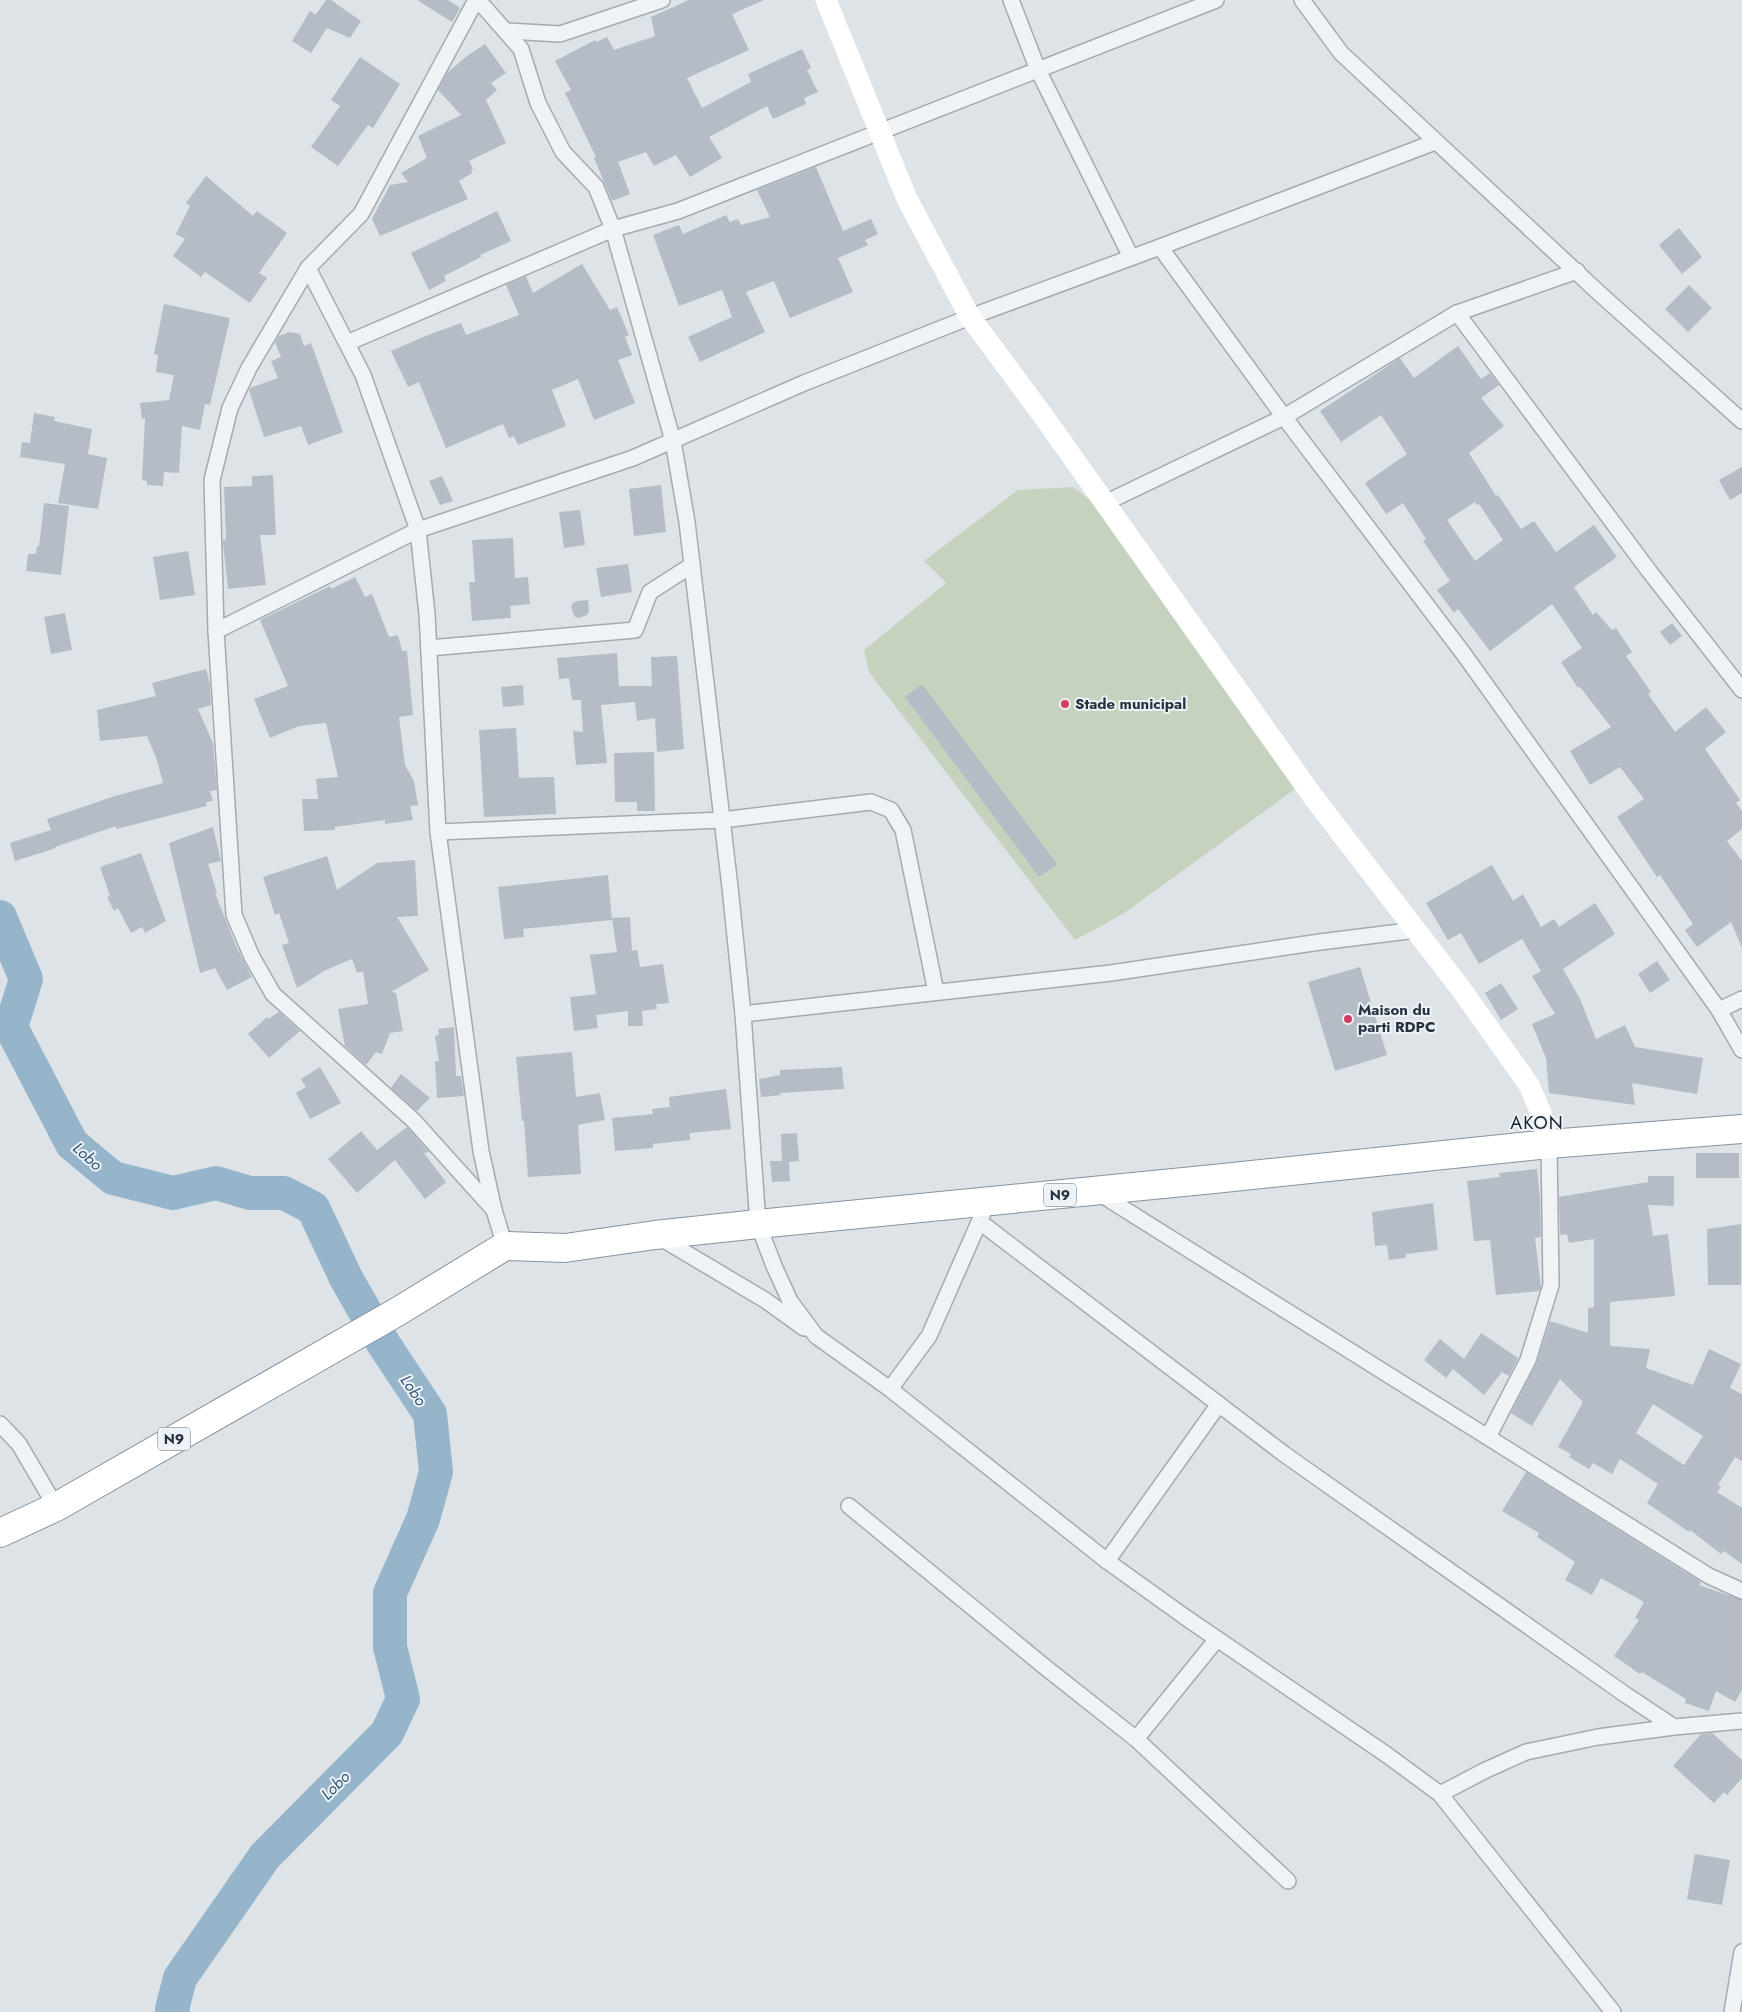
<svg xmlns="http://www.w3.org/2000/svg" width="1742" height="2012" font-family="Jost,sans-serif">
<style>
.green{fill:#c5d3be}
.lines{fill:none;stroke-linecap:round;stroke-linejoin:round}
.river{stroke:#96b5cb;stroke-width:34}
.building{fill:#b4bcc5;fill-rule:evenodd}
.street-casing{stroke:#a3aab2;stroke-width:18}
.highway-casing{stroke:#8492a0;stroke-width:30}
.street{stroke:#f0f3f6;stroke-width:15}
.secondary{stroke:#fff;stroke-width:21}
.highway{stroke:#fff;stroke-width:28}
.poi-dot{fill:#d53a61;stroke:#edf2f6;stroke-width:2}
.labels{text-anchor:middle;stroke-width:4;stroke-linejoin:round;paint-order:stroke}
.shield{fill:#edf2f6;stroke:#626c77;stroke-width:1}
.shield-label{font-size:14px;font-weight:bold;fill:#263240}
.poi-label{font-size:15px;font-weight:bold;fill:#263240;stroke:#edf2f6;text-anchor:start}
.water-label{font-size:16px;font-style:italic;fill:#2e5576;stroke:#edf2f6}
.quarter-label{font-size:18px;letter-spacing:1px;fill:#182330;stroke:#edf2f6}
</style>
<rect width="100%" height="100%" fill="#dee3e8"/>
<!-- green -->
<path class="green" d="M1073,487L1103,510L1295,789L1123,914L1075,940L869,672L864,650L946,583L924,561L1018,490Z"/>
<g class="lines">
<!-- river -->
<path class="river" d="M0,917L26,979L11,1027L72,1144L113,1178L173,1193L216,1183L250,1193H284L313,1208L346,1278L383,1343L430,1414L436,1472L423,1519L390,1593V1647L403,1699L387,1733L265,1856L180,1978L172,2009L173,2012"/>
</g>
<!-- building -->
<g class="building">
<path d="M326,0H331L361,21L350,38L327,28L311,53L292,41L310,11L315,14L317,13Z"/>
<path d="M417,0H448L460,8L452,22Z"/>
<path d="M689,0H764L732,14L749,50L687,78L702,108L751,82L748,74L802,49L811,68L807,70L818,92L804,98L806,104L773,119L767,106L709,137L722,158L690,177L676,155L654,166L646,152L618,162L630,194L612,201L594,158L596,157L565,93L571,90L555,61L595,40L596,42L607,37L614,50L655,36L651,17Z"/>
<path d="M485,44L506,73L491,83L497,90L486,100L506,143L469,161L473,169L471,170L472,173L459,181L468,199L380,236L372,219L390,185L408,182L401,173L427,158L418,136L461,115L438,90L447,73L467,56Z"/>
<path d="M360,57L400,84L373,128L368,125L338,166L311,147L340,106L331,100Z"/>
<path d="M816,167L843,231L871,219L878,234L865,240L868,245L838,258L853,292L790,318L774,281L746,292L765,332L700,362L688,337L732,317L722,290L679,306L653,235L679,225L683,234L726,215L730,222L738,219L741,225L770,217L757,190Z"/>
<path d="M206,176L253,216L257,211L287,233L259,273L267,278L250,303L205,272L201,277L173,256L185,239L176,234L190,206L186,203Z"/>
<path d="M497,211L511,241L480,255L481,257L444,276L446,281L429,290L411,253Z"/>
<path d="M1679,228L1702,257L1682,274L1659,245Z"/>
<path d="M582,264L610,310L617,307L629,335L625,337L632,355L618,360L635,403L594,420L578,379L552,390L566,426L518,445L514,436L509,438L503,424L446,448L419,382L408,387L391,351L423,337L461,323L466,335L519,315L506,285L526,276L533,293Z"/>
<path d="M1689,285L1712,308L1688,332L1665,309Z"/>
<path d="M164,304L230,318L210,405L205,404L200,430L182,426L179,473L164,472L163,486L147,485V481L142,480L145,418L142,419L140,403L169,400L174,375L156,372L158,355L154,354Z"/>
<path d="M290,332L300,334L304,346L311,343L343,432L308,445L301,426L264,437L249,390L250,388L278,378L271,361L281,357L275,342L279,336Z"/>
<path d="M1458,346L1481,379L1490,373L1499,385L1481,398L1504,426L1469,453L1496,496L1498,495L1521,529L1534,521L1556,552L1594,525L1617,557L1574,587L1593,615L1596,612L1612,630L1616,628L1632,652L1626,656L1651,692L1648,694L1675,732L1706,707L1726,732L1705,749L1740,800L1736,803L1742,811V829L1727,841L1742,861V948L1731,922L1697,947L1685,930L1693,924L1660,875L1657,877L1617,817L1644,799L1620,767L1590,785L1570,751L1611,727L1580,687L1578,688L1561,662L1582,648L1552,604L1490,651L1458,609L1454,613L1437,590L1450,581L1423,541L1426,539L1403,503L1386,514L1365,483L1407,454L1381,415L1341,442L1320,411L1400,358L1414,378ZM1475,502L1477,505L1479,504L1503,540L1475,561L1447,520Z"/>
<path d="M34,413L55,417L54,421L92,429L88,454L107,458L98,509L58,503L65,464L20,457L22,442L30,443Z"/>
<path d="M1742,467V493L1730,500L1719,480Z"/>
<path d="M273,475L276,535H260L266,585L228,589L223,543V540L226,539L224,487L252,486V476Z"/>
<path d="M442,476L453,501L440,505L429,481Z"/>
<path d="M661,485L666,532L634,536L629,489Z"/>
<path d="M44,503L69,506L61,575L26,571L28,554H36L37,546H39Z"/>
<path d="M580,510L585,545L564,548L559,512Z"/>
<path d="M513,538L515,578L528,577L530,604L510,606L511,618L472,621L469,582H475L472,540Z"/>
<path d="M188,551L195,595L160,600L153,557Z"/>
<path d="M628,564L632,592L601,597L596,568Z"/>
<path d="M355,577L365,597L372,594L389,637L398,635L402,651H407L413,715L399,717L405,765L414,781L418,805L410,806L413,820L385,824V820L335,827V830L304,831L302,799H318L316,779L338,777L326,723L299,726L270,738L254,699L288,686L260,620L330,586L331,589Z"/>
<path d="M588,600L589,612L587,615L578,618L574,616L571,607L573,603L577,601Z"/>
<path d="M65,613L72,650L51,654L44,617Z"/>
<path d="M1672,623L1682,636L1670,645L1660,632Z"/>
<path d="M617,653L619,686H652L651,657L677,656L684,749L657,752L655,718L637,721L635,702L601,705L607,763L576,765L573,731L583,732L581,700H572L569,678L559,679L557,658Z"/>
<path d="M206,669L210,684L211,705L198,709L213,743L217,790L210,791L213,801L206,802L207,806L116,829V826L55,847L56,848L15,861L10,843L51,830L47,819L115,796L163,783L157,760L147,736L100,741L97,710L156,696L152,683Z"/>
<path d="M922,684L1057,864L1039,877L905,697Z"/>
<path d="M523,685L524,705L503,707L501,687Z"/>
<path d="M516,728L519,778L554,777L556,814L484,817L479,730Z"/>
<path d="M654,752L655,811H637V802H615L614,753Z"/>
<path d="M213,827L221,861L208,864L217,893H215L236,946L252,977L227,990L215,968L200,973L169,843Z"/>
<path d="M141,853L166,921L145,933L142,927L131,933L118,908L114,911L107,897L110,896L100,867Z"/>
<path d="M327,856L337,890L377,863L415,860L418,916L397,917L429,970L391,992L396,993L403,1031L390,1033L382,1054L376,1052L366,1065L345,1046L338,1009L368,1004L363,971L357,973L352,959L324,971L297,988L282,945L289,943L279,913L275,915L263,877Z"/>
<path d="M1492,865L1513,901L1523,894L1541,927L1554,919L1559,927L1595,903L1615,934L1563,969L1580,999L1596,1039L1625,1025L1635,1047L1703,1058L1697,1094L1632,1083L1635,1105L1549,1093L1546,1058L1532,1024L1555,1014L1532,976L1541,971L1522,939L1479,964L1461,933L1448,940L1426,903Z"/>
<path d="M608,875L612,920L523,929L524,937L504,939L498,887Z"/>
<path d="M630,917L632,951L637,950L640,967L663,964L669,1003L656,1004L657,1009L642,1011L643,1026H628V1011L596,1015L598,1028L574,1031L570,997L596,994L590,955L617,952L612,918Z"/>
<path d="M1657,961L1670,980L1650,993L1638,974Z"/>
<path d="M1360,967L1387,1055L1335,1071L1308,982Z"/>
<path d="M1501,983L1518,1009L1501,1020L1485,993Z"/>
<path d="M279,1012L300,1031L269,1058L248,1034L267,1017L268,1019Z"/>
<path d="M454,1027L456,1076H461L464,1096L437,1098L435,1061H439L435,1036L439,1035L438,1029Z"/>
<path d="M572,1052L576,1097L600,1093L605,1120L578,1125L581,1174L528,1177L524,1121H522L516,1057Z"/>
<path d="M320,1067L341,1103L310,1119L296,1093L306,1087L301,1079Z"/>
<path d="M842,1067L844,1089L780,1093L781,1095L761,1097L759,1079L780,1075V1070Z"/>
<path d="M401,1074L430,1098L417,1111L391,1088Z"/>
<path d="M726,1089L731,1129L690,1133V1140L653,1144V1148L615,1151L612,1118L653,1114L652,1109L670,1107L669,1097Z"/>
<path d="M407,1127L429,1152L424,1153L446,1182L425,1199L395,1160L357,1193L328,1159L361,1131L377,1150Z"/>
<path d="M797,1133L799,1161L789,1162L790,1181L772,1182L770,1161H782L781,1134Z"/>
<rect x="1696" y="1153" width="43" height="25"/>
<path d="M1537,1169L1540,1199L1541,1237L1535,1238L1541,1287L1539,1291L1496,1295L1490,1240L1474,1241L1467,1181L1500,1177L1499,1173Z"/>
<path d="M1648,1176H1674V1206L1648,1205L1653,1236L1668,1234L1675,1296L1610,1302V1346L1650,1349L1646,1368L1693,1385L1709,1349L1741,1364L1730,1388L1742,1394V1461L1735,1457L1718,1485L1721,1487L1717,1492L1742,1508V1564L1724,1551L1721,1554L1690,1530L1689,1532L1647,1503L1658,1484L1620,1459L1612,1474L1593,1463L1589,1469L1569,1457L1571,1454L1558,1447L1583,1402L1560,1379L1532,1426L1511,1413L1536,1364L1550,1321L1588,1333V1308L1594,1307V1239L1569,1243L1567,1234L1560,1235L1559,1197L1648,1182ZM1653,1404L1703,1436L1684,1465L1636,1433Z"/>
<path d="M1433,1203L1438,1250L1406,1254V1258L1389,1260L1387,1245L1375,1246L1372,1212Z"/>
<path d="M1741,1224V1285H1708L1707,1229Z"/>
<path d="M1481,1333L1518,1358L1509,1376L1502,1372L1484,1395L1453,1369L1446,1378L1424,1360L1440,1339L1464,1359Z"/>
<path d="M1526,1472L1701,1582L1699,1585L1742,1600V1690L1735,1702L1716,1691L1709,1711L1685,1703L1686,1699L1642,1672L1640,1674L1614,1656L1639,1620L1635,1618L1644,1602L1601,1578L1592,1595L1565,1580L1575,1562L1537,1537L1539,1533L1502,1511Z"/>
<path d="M1712,1733L1742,1760V1778L1727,1795L1724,1792L1714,1803L1673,1766L1701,1734Z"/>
<path d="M1695,1854L1730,1860L1722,1905L1687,1899Z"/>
</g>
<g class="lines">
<!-- street casing -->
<g class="street-casing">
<g id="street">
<path d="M476,0L361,214L308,268L249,368L230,408L212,480L216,631L234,915L252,957L273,994L413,1120L494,1210"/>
<path d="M478,0L521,49L538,103L563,152L596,187L613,229L673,441L687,522L730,887L743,1014L758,1224L774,1266L790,1301L816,1336L890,1389L1107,1561L1185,1617L1387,1755L1440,1794L1613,2012"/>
<path d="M1011,0L1038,70L1131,257"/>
<path d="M1302,0L1341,53L1599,293L1742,421"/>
<path d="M507,31L560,34L662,0"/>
<path d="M1160,247L1284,417L1463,653L1719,1010L1742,1050"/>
<path d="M308,268L363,375L418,530L427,614L438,832L481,1151L494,1210L505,1246"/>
<path d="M1457,313L1649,571L1742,690"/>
<path d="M347,343L613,229L678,211L1216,0"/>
<path d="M1105,503L1284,417L1457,313L1577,271"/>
<path d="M216,631L418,530L633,458L804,383L970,317L1160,247L1435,142"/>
<path d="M429,648L635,630L650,592L692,565"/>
<path d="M438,832L722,820L871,802L891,810L903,830L936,992"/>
<path d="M1719,1010L1742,999"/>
<path d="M743,1014L1111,973L1320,942L1416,930"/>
<path d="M1097,1192L1709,1576L1742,1591"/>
<path d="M980,1222L1284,1454L1623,1693L1674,1727"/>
<path d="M659,1237L765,1300L804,1328"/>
<path d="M890,1389L929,1336L983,1213"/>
<path d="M0,1424L19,1444L56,1507"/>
<path d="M1488,1437L1528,1360L1551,1285L1549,1144"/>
<path d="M849,1506L1045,1667L1136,1739L1288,1881"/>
<path d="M1107,1561L1219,1404"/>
<path d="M1136,1739L1217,1639"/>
<path d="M1440,1794L1486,1770L1526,1752L1598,1737L1674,1727L1742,1721"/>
<path d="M1732,2012L1742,1952"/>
</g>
</g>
<!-- highway casing -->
<g class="highway-casing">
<path id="highway" d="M0,1533L56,1507L397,1312L505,1246L565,1248L655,1235L758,1224L1214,1179L1549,1144L1742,1129"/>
</g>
<!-- street -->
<use href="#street" class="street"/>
<!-- secondary -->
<path class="secondary" d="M826,0L907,199L970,317L1044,417L1314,798L1461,989L1529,1085L1541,1113L1549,1144"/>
<!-- highway -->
<use href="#highway" class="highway"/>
</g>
<!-- markers -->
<g class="poi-dot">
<circle cx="1065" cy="704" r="5"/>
<circle cx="1348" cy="1019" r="5"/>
</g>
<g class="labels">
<!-- shield labels -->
<g class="shield">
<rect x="1044" y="1183.5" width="32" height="23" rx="4"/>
<rect x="158" y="1427.5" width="32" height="23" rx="4"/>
</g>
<g class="shield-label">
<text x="1060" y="1200">N9</text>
<text x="174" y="1444">N9</text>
</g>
<!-- poi labels -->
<g class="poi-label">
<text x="1075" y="709">Stade municipal</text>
<text x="1358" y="1015">Maison du<tspan x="1358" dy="17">parti RDPC</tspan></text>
</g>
<!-- water labels -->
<g class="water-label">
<text transform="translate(88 1156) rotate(42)" y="6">Lobo</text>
<text transform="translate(414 1390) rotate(56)" y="6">Lobo</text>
<text transform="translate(335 1785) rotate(-45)" y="6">Lobo</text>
</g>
<!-- quarter labels -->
<g class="quarter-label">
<text x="1537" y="1129">AKON</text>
</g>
</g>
</svg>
